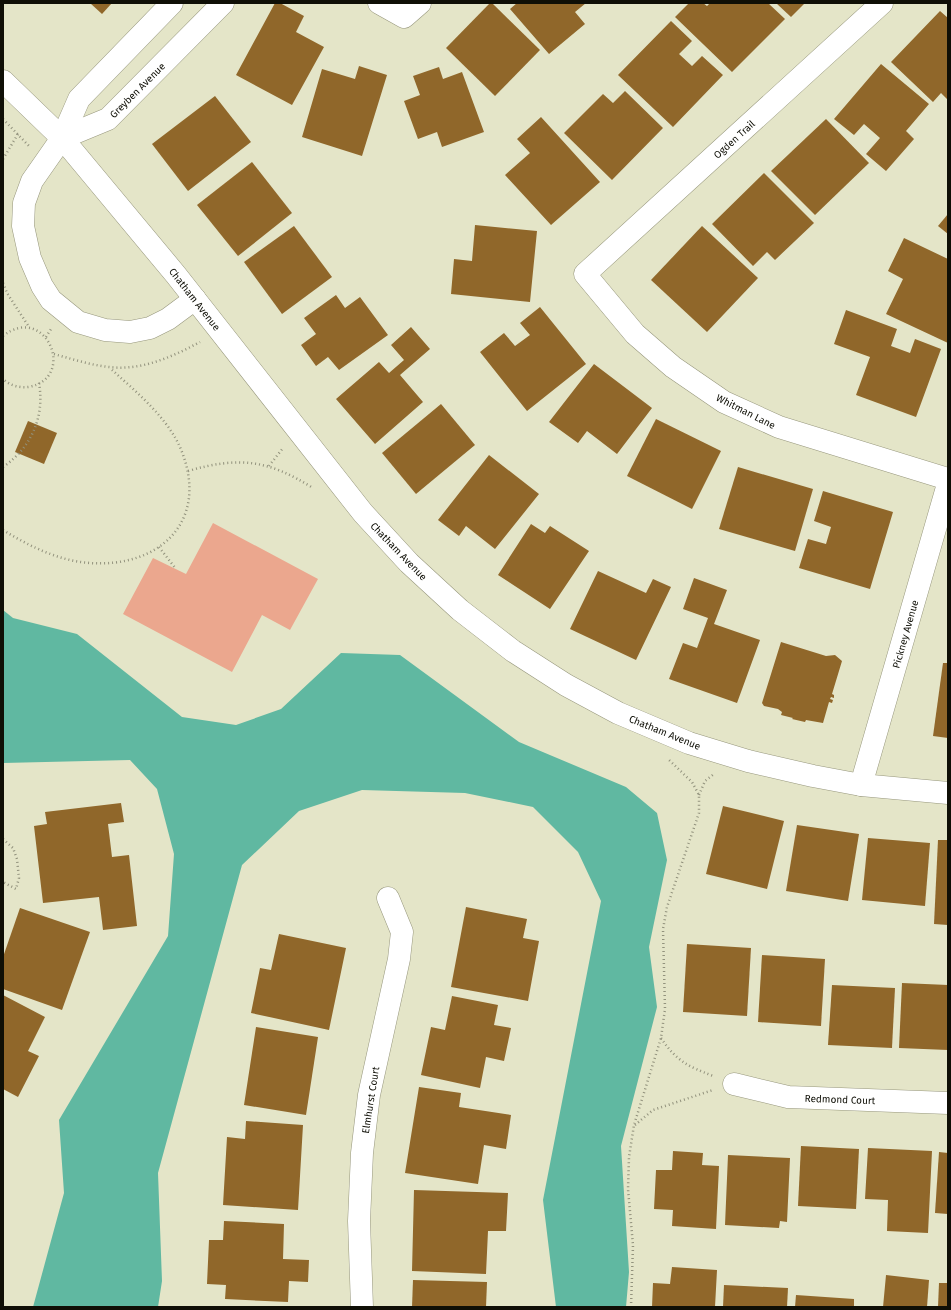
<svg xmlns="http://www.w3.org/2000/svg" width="951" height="1310" font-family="'Fira Sans',sans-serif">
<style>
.green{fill:#eba78e}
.water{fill:#60b8a1}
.building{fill:#90672a}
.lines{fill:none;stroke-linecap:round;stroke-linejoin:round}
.minor-casing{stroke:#97977d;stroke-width:23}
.path{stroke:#92927d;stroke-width:2.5;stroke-dasharray:1 3;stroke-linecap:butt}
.minor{stroke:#fff;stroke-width:22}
.labels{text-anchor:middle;stroke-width:3;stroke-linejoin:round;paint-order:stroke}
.street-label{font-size:10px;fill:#0f0f06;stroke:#fff}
</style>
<rect width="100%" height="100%" fill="#e4e5c8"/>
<!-- green -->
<path class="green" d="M213,523L318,579L290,630L262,615L232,672L123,614L153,558L186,574Z"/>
<!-- water -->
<path class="water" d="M3,610L13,618L77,634L182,717L236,725L281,709L341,653L400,655L519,742L626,787L657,813L667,860L649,947L657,1007L621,1146L629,1272L626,1307H556L543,1200L601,901L578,852L533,807L465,793L362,790L299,811L242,865L158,1173L162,1281L158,1307H33L64,1193L59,1120L168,936L174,854L157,789L130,760L3,763Z"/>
<!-- building -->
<g class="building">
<path d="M90,3H112L102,14Z"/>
<path d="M275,3H280L304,16L296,32L324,47L292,105L236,75Z"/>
<path d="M490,3H492L540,50L495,96L446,48Z"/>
<path d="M517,3H586L575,12L585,24L549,54L510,9Z"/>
<path d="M689,3H703L707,6L710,3H768L785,19L732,72L675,17Z"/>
<path d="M776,3H805L791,17Z"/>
<path d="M940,11L948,18V100L941,93L933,102L891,62Z"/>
<path d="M671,21L692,41L679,54L692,66L702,56L723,75L673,127L618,75Z"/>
<path d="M881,64L929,104L906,131L914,139L886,171L866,154L880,138L864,124L854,135L834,119Z"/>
<path d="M359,66L387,75L362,156L302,137L322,69L355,79Z"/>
<path d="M439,67L443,79L462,72L484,132L442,147L437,132L418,139L404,101L420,95L413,76Z"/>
<path d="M625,91L663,128L612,180L564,133L603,94L613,103Z"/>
<path d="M215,96L251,142L188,191L152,144Z"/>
<path d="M541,117L600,182L551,225L505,175L530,153L517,139Z"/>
<path d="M826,119L869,163L815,215L771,171Z"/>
<path d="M252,162L292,213L238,256L197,205Z"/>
<path d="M764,173L814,223L775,260L767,252L753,266L712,224Z"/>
<path d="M948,214V234L938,226Z"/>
<path d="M475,225L537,231L530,302L451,294L454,259L472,261Z"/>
<path d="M294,226L332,277L282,314L244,262Z"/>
<path d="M702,226L758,278L707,332L651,280Z"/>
<path d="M904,238L948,259V343L886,314L903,279L888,271Z"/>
<path d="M336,295L345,308L360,297L388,335L339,370L328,357L316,366L301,345L316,334L304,318Z"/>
<path d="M540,307L586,364L527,411L480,352L504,333L515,346L530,335L520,323Z"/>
<path d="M846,310L897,329L891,346L910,353L915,339L941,349L916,417L856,395L870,357L834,344Z"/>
<path d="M411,327L430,349L400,375L423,402L375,444L336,399L379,362L389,373L404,360L391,345Z"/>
<path d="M594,364L652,408L617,454L587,431L578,443L549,422Z"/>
<path d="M441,404L475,445L416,494L382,453Z"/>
<path d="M656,419L721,451L692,509L627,476Z"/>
<path d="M28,421L57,433L44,464L15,452Z"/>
<path d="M489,455L539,494L495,549L466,526L459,536L438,520Z"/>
<path d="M738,467L813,489L795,551L719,529Z"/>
<path d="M823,491L893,512L870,589L799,568L808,539L826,544L831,527L814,521Z"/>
<path d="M531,524L545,533L550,526L589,551L550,609L498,575Z"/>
<path d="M598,571L646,593L653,579L671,587L636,660L570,629Z"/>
<path d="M694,578L727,590L714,624L760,640L737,703L669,679L683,643L697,648L708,618L683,609Z"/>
<path d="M781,642L826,656L835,655L842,661L832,694L834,695V698L831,697L830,699L833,700L832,703L829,702L823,723L806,720L805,722L792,719L793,718L781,715L782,712L778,709L764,706L762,703Z"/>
<path d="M943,663H948V738L933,736Z"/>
<path d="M121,803L124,822L108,824L112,857L129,855L137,926L103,930L99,897L43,903L34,826L47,824L45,812Z"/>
<path d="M723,806L784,821L767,889L706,874Z"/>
<path d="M797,825L859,834L848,901L786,891Z"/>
<path d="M868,838L930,843L925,906L862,900Z"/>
<path d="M938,840H948V925L934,924Z"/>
<path d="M466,907L527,919L523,938L539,941L528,1001L451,987Z"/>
<path d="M20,908L90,932L62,1010L3,989V957Z"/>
<path d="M279,934L346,948L329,1030L251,1013L260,968L271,970Z"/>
<path d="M687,944L751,948L747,1016L683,1012Z"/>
<path d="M762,955L825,959L821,1026L758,1022Z"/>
<path d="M902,983L948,985V1050L899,1048Z"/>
<path d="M832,985L895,988L892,1048L828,1045Z"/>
<path d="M3,995L45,1017L28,1051L39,1056L18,1097L3,1089Z"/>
<path d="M452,996L498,1005L494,1025L511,1028L504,1061L486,1057L480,1088L421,1075L431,1027L445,1030Z"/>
<path d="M256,1027L318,1037L306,1115L244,1105Z"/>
<path d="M419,1087L461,1093L459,1107L511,1115L506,1149L484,1145L478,1184L405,1173Z"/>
<path d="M246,1121L303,1125L298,1210L223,1205L227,1137L245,1139Z"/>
<path d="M801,1146L859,1149L856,1209L798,1206Z"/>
<path d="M868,1148L932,1151L928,1233L887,1231L888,1200L865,1199Z"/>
<path d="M673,1151L703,1153L702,1165L719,1166L716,1229L672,1226L673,1210L654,1209L656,1170H672Z"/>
<path d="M939,1152L948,1153V1214L935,1213Z"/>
<path d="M728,1155L790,1158L787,1222L780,1221L779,1228L725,1225Z"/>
<path d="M414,1190L508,1193L506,1231H488L486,1274L412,1271Z"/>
<path d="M224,1221L284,1224L283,1259L309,1260L308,1282L289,1281L288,1302L225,1299L226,1285L207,1284L209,1240H223Z"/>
<path d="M672,1267L717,1270L715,1307H652L653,1283L670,1284Z"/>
<path d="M886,1275L929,1280L927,1307H883Z"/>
<path d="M413,1280L487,1282L486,1307H412Z"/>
<path d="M939,1283H948V1307H938Z"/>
<path d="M724,1285L788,1288L787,1307H723Z"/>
<path d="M796,1295L854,1299V1307H795Z"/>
</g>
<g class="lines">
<!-- minor casing -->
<g class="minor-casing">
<g id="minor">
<path d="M172,3L79,99L62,138L32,181L24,203L23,226L30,258L42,286L51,300L78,322L105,330L130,332L150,328L168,319L195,299"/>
<path d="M379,3L404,17L420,3"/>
<path d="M882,3L585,274L635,334L673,367L724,402L779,427L948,479"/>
<path d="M3,81L62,138L176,275L363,513L409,563L460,610L513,651L566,685L618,713L689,743L748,761L813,776L861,785L948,793"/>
<path d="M62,138L108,119L223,3"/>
<path d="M861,785L948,484"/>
<path d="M734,1084L788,1097L948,1103"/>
<path d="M362,1307L359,1221L362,1153L369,1095L399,959L402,932L388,898"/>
</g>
</g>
<!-- path -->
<g class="path">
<path d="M3,119L29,146"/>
<path d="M3,159L18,134"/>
<path d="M3,283L7,293L29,327"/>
<path d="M3,336C46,302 78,379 28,387C19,388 9,385 3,379"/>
<path d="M46,337L51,329"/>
<path d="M54,354C72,359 90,365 109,367C141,371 172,357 200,342"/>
<path d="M269,466L283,448"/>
<path d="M3,467C31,448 45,417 39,383"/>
<path d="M188,471C240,456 268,460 313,488"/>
<path d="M3,530C29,546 59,561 90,563C159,568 209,522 182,452C169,418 136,392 110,368"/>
<path d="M159,547L176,569"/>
<path d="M699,795L705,781L714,774"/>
<path d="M3,839L13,848L17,859L19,878L16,889L3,882"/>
<path d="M661,1038C677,1062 688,1066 713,1076"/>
<path d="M635,1125L653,1110L713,1090"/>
<path d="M631,1307L633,1245L628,1189L629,1157L634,1125L661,1038L665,1009L663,929L667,907L699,813V795L692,782L669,760"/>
</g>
<!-- minor -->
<use href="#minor" class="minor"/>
</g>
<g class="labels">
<!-- street labels -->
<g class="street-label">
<text transform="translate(137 90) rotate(-45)" y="4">Greyben Avenue</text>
<text transform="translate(734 139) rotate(-42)" y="4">Ogden Trail</text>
<text transform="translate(195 299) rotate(52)" y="4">Chatham Avenue</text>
<text transform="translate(746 411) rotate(27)" y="4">Whitman Lane</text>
<text transform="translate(399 551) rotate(46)" y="4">Chatham Avenue</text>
<text transform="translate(905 634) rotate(-74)" y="4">Pickney Avenue</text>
<text transform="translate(665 732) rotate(22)" y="4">Chatham Avenue</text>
<text transform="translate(840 1099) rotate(2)" y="4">Redmond Court</text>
<text transform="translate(370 1100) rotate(-81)" y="4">Elmhurst Court</text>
</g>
</g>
<!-- border -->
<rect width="951" height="1310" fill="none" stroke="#0f0f06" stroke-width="8"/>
</svg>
